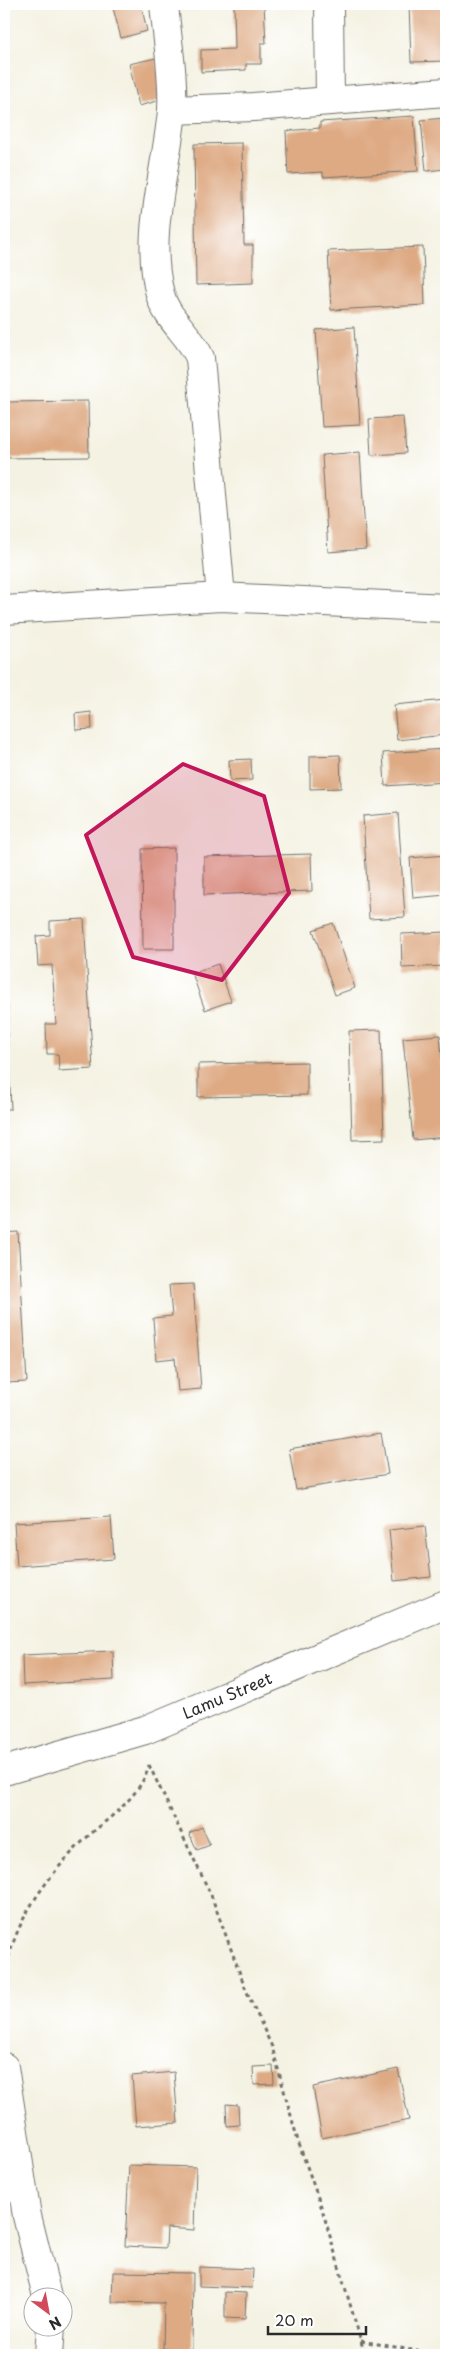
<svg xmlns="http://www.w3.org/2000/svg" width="450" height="2359" font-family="'Playpen Sans',sans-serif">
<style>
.building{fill:#deaa84}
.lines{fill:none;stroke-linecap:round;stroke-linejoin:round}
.minor-casing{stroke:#71716b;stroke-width:30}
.path{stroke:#71716b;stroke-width:3;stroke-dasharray:4 4;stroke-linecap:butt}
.minor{stroke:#fff;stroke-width:28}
.marked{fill:#c2185b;fill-opacity:0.2;stroke:#c2185b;stroke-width:4;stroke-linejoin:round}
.labels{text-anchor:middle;stroke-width:4;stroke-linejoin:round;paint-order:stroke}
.street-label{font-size:16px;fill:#2b2b2b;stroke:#fff}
</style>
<rect width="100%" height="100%" fill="#fff"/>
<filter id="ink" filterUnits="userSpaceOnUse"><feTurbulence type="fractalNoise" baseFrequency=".02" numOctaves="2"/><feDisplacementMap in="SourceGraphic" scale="10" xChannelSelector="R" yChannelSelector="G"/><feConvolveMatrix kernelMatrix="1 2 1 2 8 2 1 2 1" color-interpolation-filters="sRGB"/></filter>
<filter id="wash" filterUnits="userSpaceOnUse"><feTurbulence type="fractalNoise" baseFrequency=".0096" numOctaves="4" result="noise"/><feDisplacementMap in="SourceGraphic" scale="20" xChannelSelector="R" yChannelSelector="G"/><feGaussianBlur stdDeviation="1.12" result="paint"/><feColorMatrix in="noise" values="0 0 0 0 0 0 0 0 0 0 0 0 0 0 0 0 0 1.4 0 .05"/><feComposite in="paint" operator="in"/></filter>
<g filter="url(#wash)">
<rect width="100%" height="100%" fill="#f4f2e2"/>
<g id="blocks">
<!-- building -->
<g class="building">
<path d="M112,4H141L147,31L121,38Z"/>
<path d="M234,4H264L266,43H261V64H246V70L201,72V50L235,49Z"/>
<path d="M409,4H446V61L411,62Z"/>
<path d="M156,58L165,99L139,106L129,64Z"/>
<path d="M414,116L418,171L323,177V172L288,174L286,131L320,128V122Z"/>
<path d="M446,118V169L426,171L421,120Z"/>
<path d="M242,143L244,245H253V283L196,285L194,144Z"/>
<path d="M423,247L425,305L331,310L328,251Z"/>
<path d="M354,327L360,425L322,427L316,330Z"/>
<path d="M88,401L89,457L4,458V402Z"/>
<path d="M403,417L406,453L371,455L369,419Z"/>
<path d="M360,452L366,549L328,552L322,455Z"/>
<path d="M446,700V735L397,740L394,705Z"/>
<path d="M91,712L92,729L76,730L75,714Z"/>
<path d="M446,749V782L385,786L383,753Z"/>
<path d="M340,755L341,788L310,789V756Z"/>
<path d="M251,759L252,780L230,781L229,760Z"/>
<path d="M398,813L405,917L369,919L363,816Z"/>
<path d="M174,848V949H143L142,849Z"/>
<path d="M311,854L312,891L204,895V857Z"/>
<path d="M446,855V895L413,898L410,858Z"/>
<path d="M84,919L93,1069L59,1071L58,1054H47L46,1024H56L52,965L38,966L36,936L50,935V921Z"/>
<path d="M333,923L355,988L335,995L313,930Z"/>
<path d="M446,932V966L402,968L401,934Z"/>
<path d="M218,964L231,1001L205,1010L192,973Z"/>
<path d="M4,970L11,1109H4Z"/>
<path d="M381,1030L384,1139L352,1140L349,1031Z"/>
<path d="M440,1035L446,1104V1137L413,1140L403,1038Z"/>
<path d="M307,1062V1095L198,1097V1064Z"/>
<path d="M18,1232L27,1382L4,1383V1233Z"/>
<path d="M193,1284L201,1389L178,1391L175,1358L156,1360L153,1318L172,1316L169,1285Z"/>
<path d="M381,1433L388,1474L296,1490L289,1449Z"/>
<path d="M111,1517L114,1559L17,1566L14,1523Z"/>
<path d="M425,1526L431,1577L394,1581L389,1530Z"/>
<path d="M113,1651L114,1680L23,1685L22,1655Z"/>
<path d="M202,1827L210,1845L197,1850L189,1833Z"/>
<path d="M273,2066L274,2084L254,2085L253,2067Z"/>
<path d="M398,2069L409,2120L322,2138L313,2087Z"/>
<path d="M174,2072L178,2123L136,2126L132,2076Z"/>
<path d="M226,2104L238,2105L239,2125L227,2126Z"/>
<path d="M129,2165L196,2167L194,2230L167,2228L166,2248L125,2246Z"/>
<path d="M199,2267L253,2269L252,2288L199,2286Z"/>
<path d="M113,2272L193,2273L192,2350L163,2349L164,2303L112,2302Z"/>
<path d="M225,2292L246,2293L245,2319L225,2318Z"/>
</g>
</g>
</g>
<g filter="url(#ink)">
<use href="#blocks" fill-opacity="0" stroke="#71716b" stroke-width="1"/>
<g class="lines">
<!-- minor casing -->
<g class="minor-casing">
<g id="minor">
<path d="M164,4C167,39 174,75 172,110C167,169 144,235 160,294C166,319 190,334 200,358L221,597"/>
<path d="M329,4L330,101"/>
<path d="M172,110L253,107L446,92"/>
<path d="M4,610L221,597L446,608"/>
<path id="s1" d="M4,1771L145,1730L446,1604"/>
<path d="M4,2067L27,2216L47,2296"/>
<path d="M49,2355L51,2326"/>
</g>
</g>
<!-- path -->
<g class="path">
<path d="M149,1765L211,1895L246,1990L272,2047L298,2141L322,2209L365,2355"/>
<path d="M4,1981C11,1925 44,1880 83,1841C107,1818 140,1799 149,1765"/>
<path d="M361,2341L423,2352L446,2350"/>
</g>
<!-- minor -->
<use href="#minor" class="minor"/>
</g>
</g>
<!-- marked area -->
<path class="marked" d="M183,764L264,796L289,893L222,980L133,957L86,835Z"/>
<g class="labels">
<!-- street labels -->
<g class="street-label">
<text dy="6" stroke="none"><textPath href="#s1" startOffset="236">Lamu Street</textPath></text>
</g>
</g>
<!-- margin -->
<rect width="450" height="2359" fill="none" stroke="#fff" stroke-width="20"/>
<!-- north arrow -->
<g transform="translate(48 2312) rotate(148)"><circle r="24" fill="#ffffff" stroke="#aaaaaa"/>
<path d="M0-4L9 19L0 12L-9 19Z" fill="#d1495b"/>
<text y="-8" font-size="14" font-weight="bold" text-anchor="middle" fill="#2b2b2b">N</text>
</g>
<!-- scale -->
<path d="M268 2326v8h98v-8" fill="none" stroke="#2b2b2b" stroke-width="2.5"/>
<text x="275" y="2326" font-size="15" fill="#2b2b2b" stroke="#ffffff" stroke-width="4" paint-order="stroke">20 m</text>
</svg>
